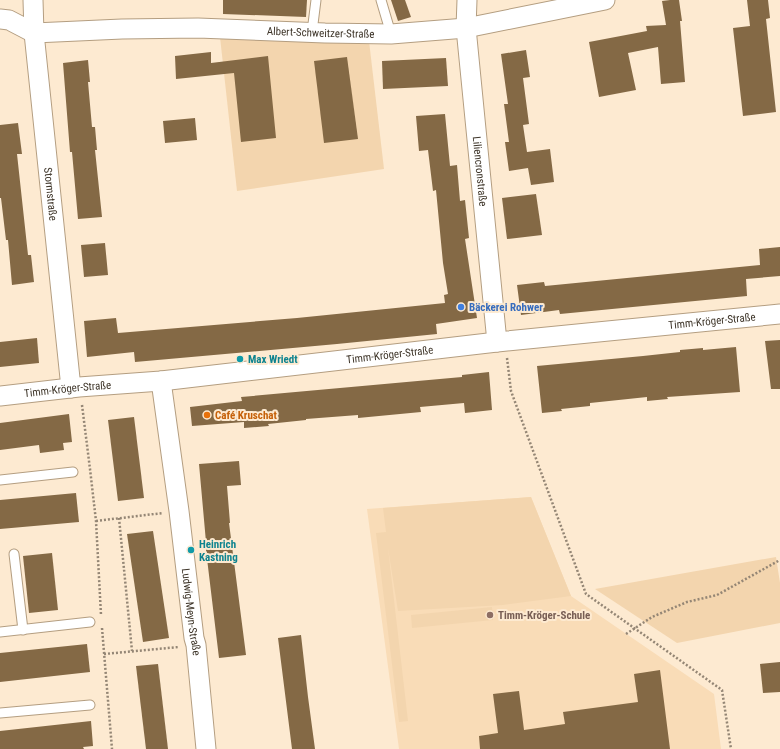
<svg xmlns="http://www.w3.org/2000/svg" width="780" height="749" font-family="'Roboto Condensed',sans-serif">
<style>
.built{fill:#f9dcb7}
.green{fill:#f3d5ae}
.building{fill:#846945}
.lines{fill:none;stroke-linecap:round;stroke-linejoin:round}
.lane-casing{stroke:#b49e81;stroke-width:11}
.street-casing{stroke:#b49e81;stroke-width:21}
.path{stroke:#948675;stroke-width:2.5;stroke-dasharray:2 2;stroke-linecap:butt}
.lane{stroke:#fff;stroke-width:9}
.street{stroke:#fff;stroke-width:19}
.shop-dot{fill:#3f7fe0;stroke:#fdead1;stroke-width:1.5}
.culture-dot{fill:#0f9aa8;stroke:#fdead1;stroke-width:1.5}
.food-dot{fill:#e8710a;stroke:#fdead1;stroke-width:1.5}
.education-dot{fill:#8d6e63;stroke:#fdead1;stroke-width:1.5}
.labels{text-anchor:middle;stroke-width:4;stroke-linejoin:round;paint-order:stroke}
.street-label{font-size:11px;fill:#3e3529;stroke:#fdead1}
.shop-label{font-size:11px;font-weight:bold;fill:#366cbe;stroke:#fdead1;text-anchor:start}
.culture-label{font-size:11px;font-weight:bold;fill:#0d838f;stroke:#fdead1;text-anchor:start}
.food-label{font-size:11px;font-weight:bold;fill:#c56008;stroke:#fdead1;text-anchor:start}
.education-label{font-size:11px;font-weight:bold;fill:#785e54;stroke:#fdead1;text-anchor:start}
</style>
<rect width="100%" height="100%" fill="#fdead1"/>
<!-- built -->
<path class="built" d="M531,497L571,596L714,694L721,749H399L367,509Z"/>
<!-- green -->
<g class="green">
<path d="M220,37L369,41L384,169L237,191Z"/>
<path d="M531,497L571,596L503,605L398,611L388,548L408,721L399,722L376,533L386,532L383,508Z"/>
<path d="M776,557L780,583V623L677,643L595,589Z"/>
<path d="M492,607L493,620L412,628L411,615Z"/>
</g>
<!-- building -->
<g class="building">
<path d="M223,0H307L306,17L223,14Z"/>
<path d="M391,0H405L411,17L398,21Z"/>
<path d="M670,0H679L682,21H680L685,82L661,84L658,47L628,53L636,90L599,97L589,42L647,31L646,26L666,25L662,1Z"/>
<path d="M747,0H768L770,18L766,19L776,112L743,116L733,28L750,26Z"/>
<path d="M526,50L530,77L523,78L529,124L523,125L527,152L550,149L554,182L531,185L528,168L509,171L505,142H509L504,104H508L501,54Z"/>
<path d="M211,52V63L268,56L276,138L241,142L234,73L176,79L175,56Z"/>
<path d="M347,57L358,139L324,143L314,61Z"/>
<path d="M446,58L448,86L383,89L382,61Z"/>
<path d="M88,60L90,82H88L92,127H95L97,150H95L102,217L78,219L72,152H70L63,63Z"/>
<path d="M445,114L450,166L457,165L460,201L465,200L469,238L465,239L477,318L436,324L437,334L337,344L135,362L134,352L87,357L84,321L116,318L118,333L297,318L445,303L444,295L448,294L443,263L436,190L433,191L428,150L419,151L416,116Z"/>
<path d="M195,118L197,140L165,143L163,121Z"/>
<path d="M18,123L22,154H17L28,255H31L34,282L12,285L8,240H6L1,198H0V125Z"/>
<path d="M536,194L542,235L507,239L502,198Z"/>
<path d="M105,243L108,275L84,277L81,245Z"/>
<path d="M780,247V276L746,279L747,296L560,314L559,310L521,315L517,285L544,282L545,286L760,265L759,249Z"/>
<path d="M37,338L39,363L0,367V342Z"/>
<path d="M780,340V389H771L765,341Z"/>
<path d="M736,347L740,392L667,397L668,399L647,401V397L590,403V406L561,409L562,411L542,413L537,366L643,356L680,352V350L703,348V350Z"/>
<path d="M489,372L492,410L465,413L464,403L420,407L421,412L358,418V415L306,419V420L268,424L269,426L244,428V422L192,426L190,407L242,401L241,397L462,377V375Z"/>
<path d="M69,414L72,442L63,443L64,450L40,453L39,445L0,450V423Z"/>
<path d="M134,417L144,498L118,501L108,420Z"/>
<path d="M239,461L241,485L227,486L230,523H229L246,655L219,658L205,542H206L199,464Z"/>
<path d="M76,493L79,522L0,529V500Z"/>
<path d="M153,531L169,638L143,642L127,534Z"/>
<path d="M52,553L58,610L29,613L23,556Z"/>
<path d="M301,635L308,697L315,749H292L278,638Z"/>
<path d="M87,644L90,672L0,682V653Z"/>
<path d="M780,662V692L763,693L760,664Z"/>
<path d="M158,664L168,749H146L136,666Z"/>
<path d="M660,670L670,749H480L479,736L498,733L493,694L519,691L524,730L565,724L563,712L638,702L634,674Z"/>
<path d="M91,721L93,746L83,747L84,749H0V731Z"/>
</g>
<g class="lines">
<!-- lane casing -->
<g class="lane-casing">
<g id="lane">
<path d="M381,0L391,34"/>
<path d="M312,32L316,0"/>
<path d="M0,480L73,472"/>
<path d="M14,554L23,630"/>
<path d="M0,632L90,622"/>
<path d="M0,713L90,705"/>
</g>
</g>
<!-- street casing -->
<g class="street-casing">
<g id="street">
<path id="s1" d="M33,0L34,33L71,388"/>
<path id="s2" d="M467,0L466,28L497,342"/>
<path id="s3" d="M0,19L9,20L34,33L122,29L198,28L325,33L391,34L466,28L605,0"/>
<path id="s4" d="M161,381L179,511L194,638L196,645L206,749"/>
<path id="s5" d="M0,396L79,387L161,381L497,342L780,314"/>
</g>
</g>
<!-- path -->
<g class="path">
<path d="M507,358L511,391L586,594L722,690L731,749"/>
<path d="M82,405L90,469L96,521L101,615"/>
<path d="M119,518L132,651"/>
<path d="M96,521L163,513"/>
<path d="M102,628L112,749"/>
<path d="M626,634L652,617L687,602L717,595L780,560"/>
<path d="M104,654L179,647"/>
</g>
<!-- lane -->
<use href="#lane" class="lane"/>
<!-- street -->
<use href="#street" class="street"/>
</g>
<!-- markers -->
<circle class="shop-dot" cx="461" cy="307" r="4"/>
<g class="culture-dot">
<circle cx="240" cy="359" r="4"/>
<circle cx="191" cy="550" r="4"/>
</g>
<circle class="food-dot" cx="207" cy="415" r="4"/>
<circle class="education-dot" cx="490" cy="615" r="4"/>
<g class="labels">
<!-- street labels -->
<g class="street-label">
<text dy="4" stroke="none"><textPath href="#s3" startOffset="324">Albert-Schweitzer-Straße</textPath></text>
<text dy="4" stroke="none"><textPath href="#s2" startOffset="172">Liliencronstraße</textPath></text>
<text dy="4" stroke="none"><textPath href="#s1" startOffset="195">Stormstraße</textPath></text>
<text dy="4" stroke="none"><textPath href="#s5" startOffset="716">Timm-Kröger-Straße</textPath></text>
<text dy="4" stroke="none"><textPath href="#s5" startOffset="392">Timm-Kröger-Straße</textPath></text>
<text dy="4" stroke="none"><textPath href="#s5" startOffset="68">Timm-Kröger-Straße</textPath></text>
<text dy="4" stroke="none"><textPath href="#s4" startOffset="233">Ludwig-Meyn-Straße</textPath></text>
</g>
<!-- shop labels -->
<g class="shop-label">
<text x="469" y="311">Bäckerei Rohwer</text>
</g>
<!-- culture labels -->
<g class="culture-label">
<text x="248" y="363">Max Wriedt</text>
<text x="199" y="548">Heinrich<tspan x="199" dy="13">Kastning</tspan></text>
</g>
<!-- food labels -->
<g class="food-label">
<text x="215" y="419">Café Kruschat</text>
</g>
<!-- education labels -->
<g class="education-label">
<text x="498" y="619">Timm-Kröger-Schule</text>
</g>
</g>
</svg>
